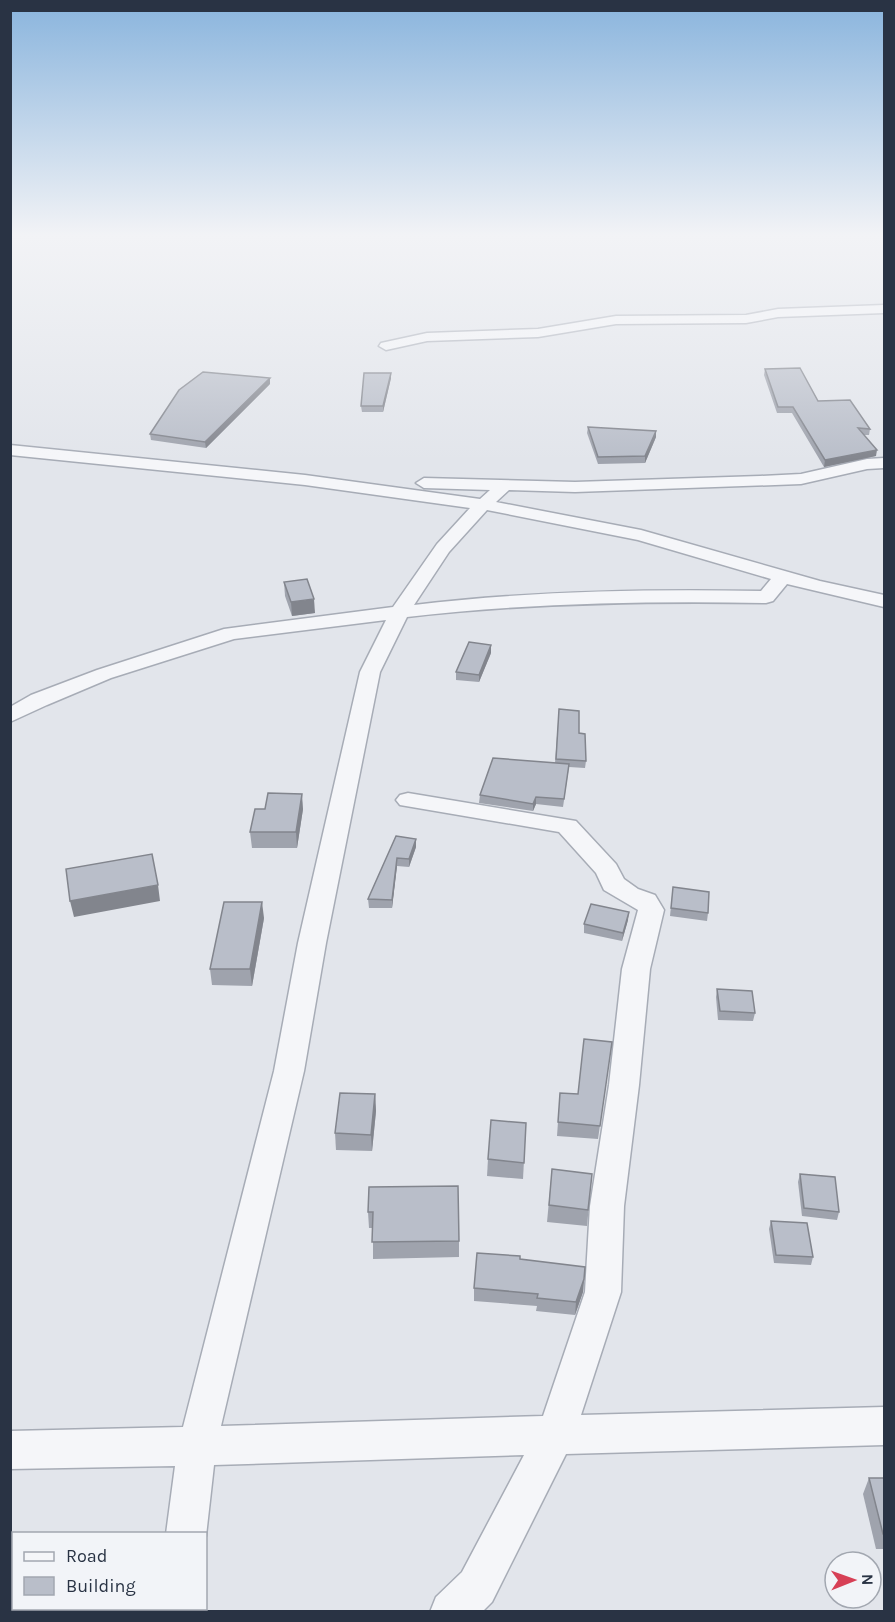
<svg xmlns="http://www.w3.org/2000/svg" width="895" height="1622" font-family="Karla,sans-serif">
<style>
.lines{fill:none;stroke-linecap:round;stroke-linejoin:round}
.minor-casing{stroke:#a7acb6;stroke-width:3}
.minor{fill:#f5f6f9;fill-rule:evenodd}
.wall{fill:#9fa3ad}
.shaded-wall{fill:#82858d}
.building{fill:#b9bec9;stroke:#82858d;stroke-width:1.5}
</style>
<rect width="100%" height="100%" fill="#e2e5eb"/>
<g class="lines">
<!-- minor casing -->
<g class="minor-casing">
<g id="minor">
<path d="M884,305V313L778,317L746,323L616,324L538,337L427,341L386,350L379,346L381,343L427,333L538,329L616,316L746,315L778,309Z"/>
<path d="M10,445L305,475L480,499L490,490L424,488L416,483L424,478L575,482L760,476L801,474L867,459L884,458V468L867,469L801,484L575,492L509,490L496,502L641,530L820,581L884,595V607L787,584L773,601L766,603C647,601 525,603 407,617L380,672L326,943L304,1071L221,1426L543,1416L585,1292L590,1206L609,1085L622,969L638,910L604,890L596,873L559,832L400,805L396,800L400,795L408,793L576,821L616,864L624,879L638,889L655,895L664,910L650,969L639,1085L624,1206L621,1292L581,1415L884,1407V1445L566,1454L492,1602L482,1612H430L436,1597L462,1572L524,1455L214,1465L206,1536V1534H166L175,1466L10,1469V1431L183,1427L274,1071L298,943L360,672L386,620L234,639L111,678L47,705L10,722V707L31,695L97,670L224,629L393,607L437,544L470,508L305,485L10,455ZM487,510L638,540L771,579L761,591C646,589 528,591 414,605L449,552Z"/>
<rect x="154" y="1608" width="42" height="4"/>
</g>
</g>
<!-- minor -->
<use href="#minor" class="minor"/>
</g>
<!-- wall -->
<g class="wall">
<path d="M765,369L818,401L870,429L869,435H863L876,456L824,467L792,413H777L764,375Z"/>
<path d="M391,373V378L383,412H362L361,406Z"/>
<path d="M270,384L206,448L151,440L150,434Z"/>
<path d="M588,427L656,437L645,463L598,464L587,433Z"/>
<path d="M284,582L315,613L292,616L285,596Z"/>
<path d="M491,653L479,682L456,680V672Z"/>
<path d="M559,709L579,733L586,761L585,768L569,767L563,807L536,804L533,811L479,803L480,795L555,763Z"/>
<path d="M303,809L297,848H252L250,832Z"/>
<path d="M396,836L416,839V847L409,867L397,866L392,908H369L368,899Z"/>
<path d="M672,896L708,913L707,921L670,916Z"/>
<path d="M264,918L252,986L212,985L210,969Z"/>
<path d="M628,920L622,941L584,933V924Z"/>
<path d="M717,989L755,1013L753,1021L718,1020L716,997Z"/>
<path d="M612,1042L598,1139L557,1136L560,1093L578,1094Z"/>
<path d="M375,1094L376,1111L372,1151L336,1150L335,1133Z"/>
<path d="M526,1123L523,1179L487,1176L488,1159Z"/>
<path d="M552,1169L592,1174L587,1226L547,1222Z"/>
<path d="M800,1174L839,1212L837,1220L802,1216L798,1182Z"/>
<path d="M369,1187L459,1241V1257L373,1259V1228H369L368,1212Z"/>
<path d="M771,1221L813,1257L811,1265L774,1263L769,1229Z"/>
<path d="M520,1259L584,1279L583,1292L575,1315L536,1311L537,1306L474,1301V1288Z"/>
<path d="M869,1478H885V1549H876L863,1494Z"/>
</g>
<!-- shaded-wall -->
<g class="shaded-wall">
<path d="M391,373V378L383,412V406Z"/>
<path d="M270,378V384L206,448L205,442Z"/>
<path d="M656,431V437L645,463V456Z"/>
<path d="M877,450L876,456L824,467L825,460Z"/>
<path d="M314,599L315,613L292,616L291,602Z"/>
<path d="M491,645V653L479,682V675Z"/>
<path d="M302,794L303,809L297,848L296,832Z"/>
<path d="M536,797V804L533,811V804Z"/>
<path d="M416,839V847L409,867V859Z"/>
<path d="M397,858V866L392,908V900Z"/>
<path d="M158,885L160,901L74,917L70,901Z"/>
<path d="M262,902L264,918L252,986L250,969Z"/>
<path d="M629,912L628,920L622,941L623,933Z"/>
<path d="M375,1094L376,1111L372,1151L371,1135Z"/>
<path d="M584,1279L583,1292L575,1315L576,1302Z"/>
</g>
<!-- building -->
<g class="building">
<path d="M800,368L818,401L850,400L870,429L858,428L877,450L825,460L793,407H778L765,369Z"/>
<path d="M203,372L270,378L205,442L150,434L179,390Z"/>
<path d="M364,373H391L383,406H361Z"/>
<path d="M588,427L656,431L645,456L598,457Z"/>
<path d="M307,579L314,599L291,602L284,582Z"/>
<path d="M469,642L491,645L479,675L456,672Z"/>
<path d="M559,709L579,711V733L585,734L586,761L556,759Z"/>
<path d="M493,758L569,764L564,799L536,797L533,804L480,795Z"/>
<path d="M268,793L302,794L296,832H250L255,809H265Z"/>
<path d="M396,836L416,839L409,859L397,858L392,900L368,899Z"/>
<path d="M152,854L158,885L70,901L66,869Z"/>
<path d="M673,887L709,892L708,913L671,908Z"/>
<path d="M224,902H262L250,969H210Z"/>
<path d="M591,904L629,912L623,933L584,924Z"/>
<path d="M717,989L752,991L755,1013L720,1011Z"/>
<path d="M584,1039L612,1042L600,1126L558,1122L560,1093L578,1094Z"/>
<path d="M340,1093L375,1094L371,1135L335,1133Z"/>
<path d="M491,1120L526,1123L524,1163L488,1159Z"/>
<path d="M552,1169L592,1174L588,1210L549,1205Z"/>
<path d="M800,1174L835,1177L839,1212L804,1208Z"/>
<path d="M458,1186L459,1241L372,1242L373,1212H368L369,1187Z"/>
<path d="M771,1221L807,1223L813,1257L776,1255Z"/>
<path d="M477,1253L520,1256V1259L585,1267L584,1279L576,1302L537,1298L538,1294L474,1288Z"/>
<path d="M869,1478H885V1534H883Z"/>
</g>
<!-- sky -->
<linearGradient id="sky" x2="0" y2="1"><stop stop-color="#89b4dd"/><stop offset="0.51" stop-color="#f2f3f6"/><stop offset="1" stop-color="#f2f3f6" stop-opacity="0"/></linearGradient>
<rect width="895" height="461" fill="url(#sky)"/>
<!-- border -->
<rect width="895" height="1622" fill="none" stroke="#293344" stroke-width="24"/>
<!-- legend -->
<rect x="12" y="1532" width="195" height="78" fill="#f2f4f8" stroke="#a2a7b0" stroke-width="1.5"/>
<rect x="24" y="1552" width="30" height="9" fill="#f5f6f9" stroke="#a2a7b0" stroke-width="1.5"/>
<text x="66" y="1562" font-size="18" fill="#293344">Road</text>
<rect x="24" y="1577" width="30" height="18" fill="#b9bec9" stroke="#a2a7b0" stroke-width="1.5"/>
<text x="66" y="1592" font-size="18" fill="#293344">Building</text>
<!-- north arrow -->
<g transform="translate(853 1580) rotate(89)"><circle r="28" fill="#f2f4f8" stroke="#a2a7b0" stroke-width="1.5"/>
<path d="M0-4.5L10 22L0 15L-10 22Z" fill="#d74056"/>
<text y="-9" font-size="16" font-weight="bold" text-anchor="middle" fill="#293344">N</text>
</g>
</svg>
